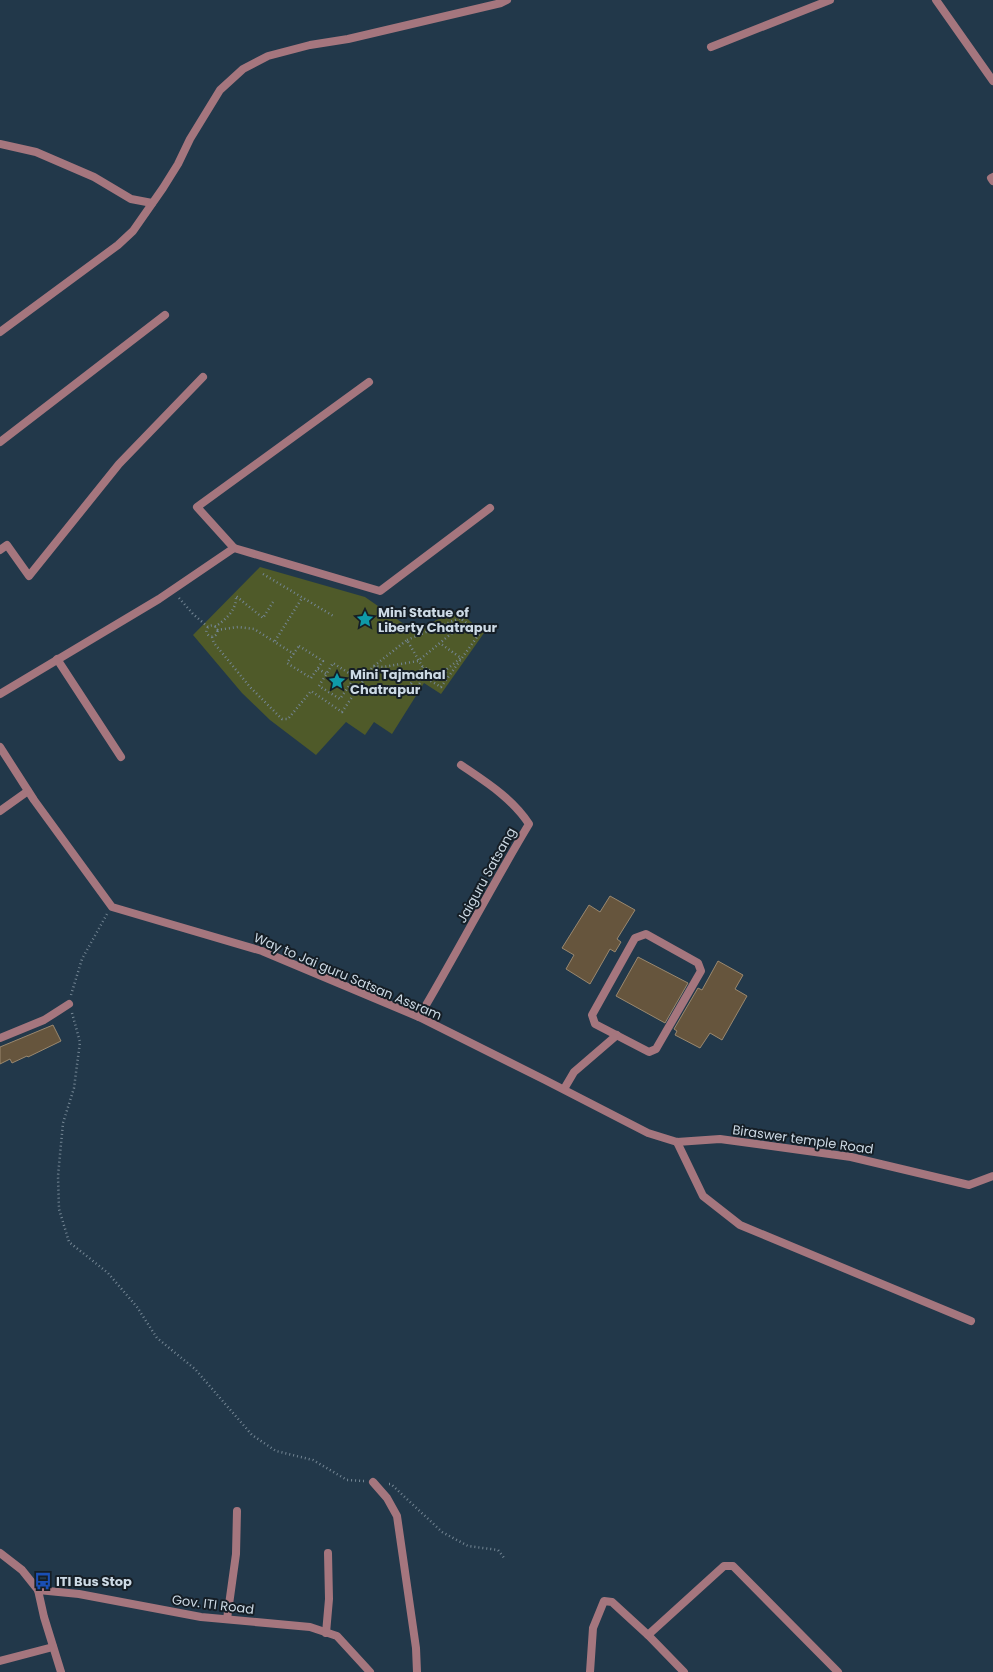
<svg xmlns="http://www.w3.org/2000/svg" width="993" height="1672" font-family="Poppins,sans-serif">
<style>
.green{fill:#4f5a29}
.building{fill:#66553d;stroke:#9a886f}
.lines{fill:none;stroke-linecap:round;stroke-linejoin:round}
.path{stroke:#758795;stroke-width:2.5;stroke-dasharray:1 3;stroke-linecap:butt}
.minor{stroke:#a5767e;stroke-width:8}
.tertiary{stroke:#a5767e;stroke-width:8}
.labels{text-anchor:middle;stroke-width:4;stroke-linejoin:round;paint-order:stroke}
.poi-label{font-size:13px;font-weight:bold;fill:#cddae5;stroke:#151e26;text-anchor:start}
.street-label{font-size:13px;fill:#cddae5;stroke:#151e26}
</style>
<rect width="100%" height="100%" fill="#22384a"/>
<!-- green -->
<path class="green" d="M260,567L365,597L414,631L457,610L484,633L441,694L424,683L392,734L374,722L365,735L346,722L316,755L270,720L242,693L193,635Z"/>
<!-- building -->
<g class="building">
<path d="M610,896L635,910L617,939L621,942L615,952L610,949L590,984L566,969L574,955L562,948L589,905L600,912Z"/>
<path d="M638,957L688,983L665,1023L616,996Z"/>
<path d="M718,961L743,975L735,989L747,996L722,1040L710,1033L700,1048L675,1035L677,1031L674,1029L698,988L702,990Z"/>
<path d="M53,1025L61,1041L28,1057L27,1056L12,1063L10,1059L0,1064V1047Z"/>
</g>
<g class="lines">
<!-- path -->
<g class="path">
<path d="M263,574L335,617"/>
<path d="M179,598L193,614L208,627"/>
<circle cx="212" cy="631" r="5.5"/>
<path d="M215,627C225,620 237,610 236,596L263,618L273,602"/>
<path d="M217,630L238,627L254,629L294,654"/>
<path d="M212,637L214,643L250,687L282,719H288L311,691L342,712L373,666L383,667L418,661L457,629"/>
<path d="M407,640L460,618L480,633L441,687L424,677L416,689L410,685L423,667"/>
<path d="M275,641L302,598"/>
<path d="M299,646L323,661L311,678L287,663Z"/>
<path d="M374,666L407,640L422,666L444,679L447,669L461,658L441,644"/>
<path d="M318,669L327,674"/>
<path d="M355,677L333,663L319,686L340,699L355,677L362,672L368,674"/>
<path d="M71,995L82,959L107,914"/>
<path d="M72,1013L80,1042L74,1088L63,1123L58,1176L59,1209L69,1242L108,1273L137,1307L157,1338L195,1369L252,1435L276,1451L313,1460L347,1480L364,1481"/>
<path d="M389,1484H391L442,1532L468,1546L498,1550L505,1559"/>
</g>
<!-- minor -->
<g class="minor">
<path d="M936,0L993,81"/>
<path d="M711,47L830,0"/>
<path d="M0,144L36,152L94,177L131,199L152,203"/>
<path d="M993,177L991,178L993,181"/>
<path d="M0,332L118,245L133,231L163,188L178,164L190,139L220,90L243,69L268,56L310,45L348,39L501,3L507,0"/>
<path d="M0,442L165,315"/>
<path d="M234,548L197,507L369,382"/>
<path d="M0,550L7,545L29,576L119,464L203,377"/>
<path d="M57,659L121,757"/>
<path d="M0,694L159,599L234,548L380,591L490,508"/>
<path d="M0,747L34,800L112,907L262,951L419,1017L545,1080L648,1133L677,1142L720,1139L851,1157L969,1185L993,1176"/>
<path d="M0,811L28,791"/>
<path d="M646,934L698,963L701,971L656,1049L649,1052L595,1024L592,1015L635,938Z"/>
<path d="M419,1017C457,953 491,887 529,824C512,798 486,782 461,765"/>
<path d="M0,1038L44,1020L69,1004"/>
<path d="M564,1089L574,1072L617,1035"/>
<path d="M677,1142L703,1196L740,1225L971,1321"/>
<path d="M373,1482L387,1498L397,1516L416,1648L417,1672"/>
<path d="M38,1590L79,1594L201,1617L310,1627L337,1636L370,1672"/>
<path d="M227,1619L236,1554L237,1511"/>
<path d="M326,1633L329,1599L328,1553"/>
<path d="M0,1661L53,1647"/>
<path d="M590,1672L593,1628L604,1601L612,1602L648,1635"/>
<path d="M684,1672L648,1635L724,1566H733L838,1672"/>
</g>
<!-- tertiary -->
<path class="tertiary" d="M0,1553L22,1570L38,1590L44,1617L61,1672"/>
</g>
<!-- icons -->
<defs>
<g id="sight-bare" transform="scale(1.38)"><path d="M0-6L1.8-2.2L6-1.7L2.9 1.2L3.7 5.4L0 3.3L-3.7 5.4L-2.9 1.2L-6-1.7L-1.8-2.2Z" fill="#0f9aa8" stroke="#151e26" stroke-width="2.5" paint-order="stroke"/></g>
<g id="bus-bare" transform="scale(1.38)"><path d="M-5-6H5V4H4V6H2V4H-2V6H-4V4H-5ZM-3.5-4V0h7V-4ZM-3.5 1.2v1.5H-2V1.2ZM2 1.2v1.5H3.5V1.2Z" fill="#1a4fb4" stroke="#151e26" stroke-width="2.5" paint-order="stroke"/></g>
</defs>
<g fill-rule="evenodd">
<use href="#sight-bare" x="365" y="619"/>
<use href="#sight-bare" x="337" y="681"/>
<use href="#bus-bare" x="43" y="1581"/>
</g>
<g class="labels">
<!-- poi labels -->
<g class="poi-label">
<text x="378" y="617">Mini Statue of<tspan x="378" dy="15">Liberty Chatrapur</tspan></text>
<text x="350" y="679">Mini Tajmahal<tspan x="350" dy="15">Chatrapur</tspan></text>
<text x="56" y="1586">ITI Bus Stop</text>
</g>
<!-- street labels -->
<g class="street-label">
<text transform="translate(486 875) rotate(-61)" y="5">Jaiguru Satsang</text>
<text transform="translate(348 976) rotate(23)" y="5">Way to Jai guru Satsan Assram</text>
<text transform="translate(803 1139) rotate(8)" y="5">Biraswer temple Road</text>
<text transform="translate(213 1604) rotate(7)" y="5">Gov. ITI Road</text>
</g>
</g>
</svg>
